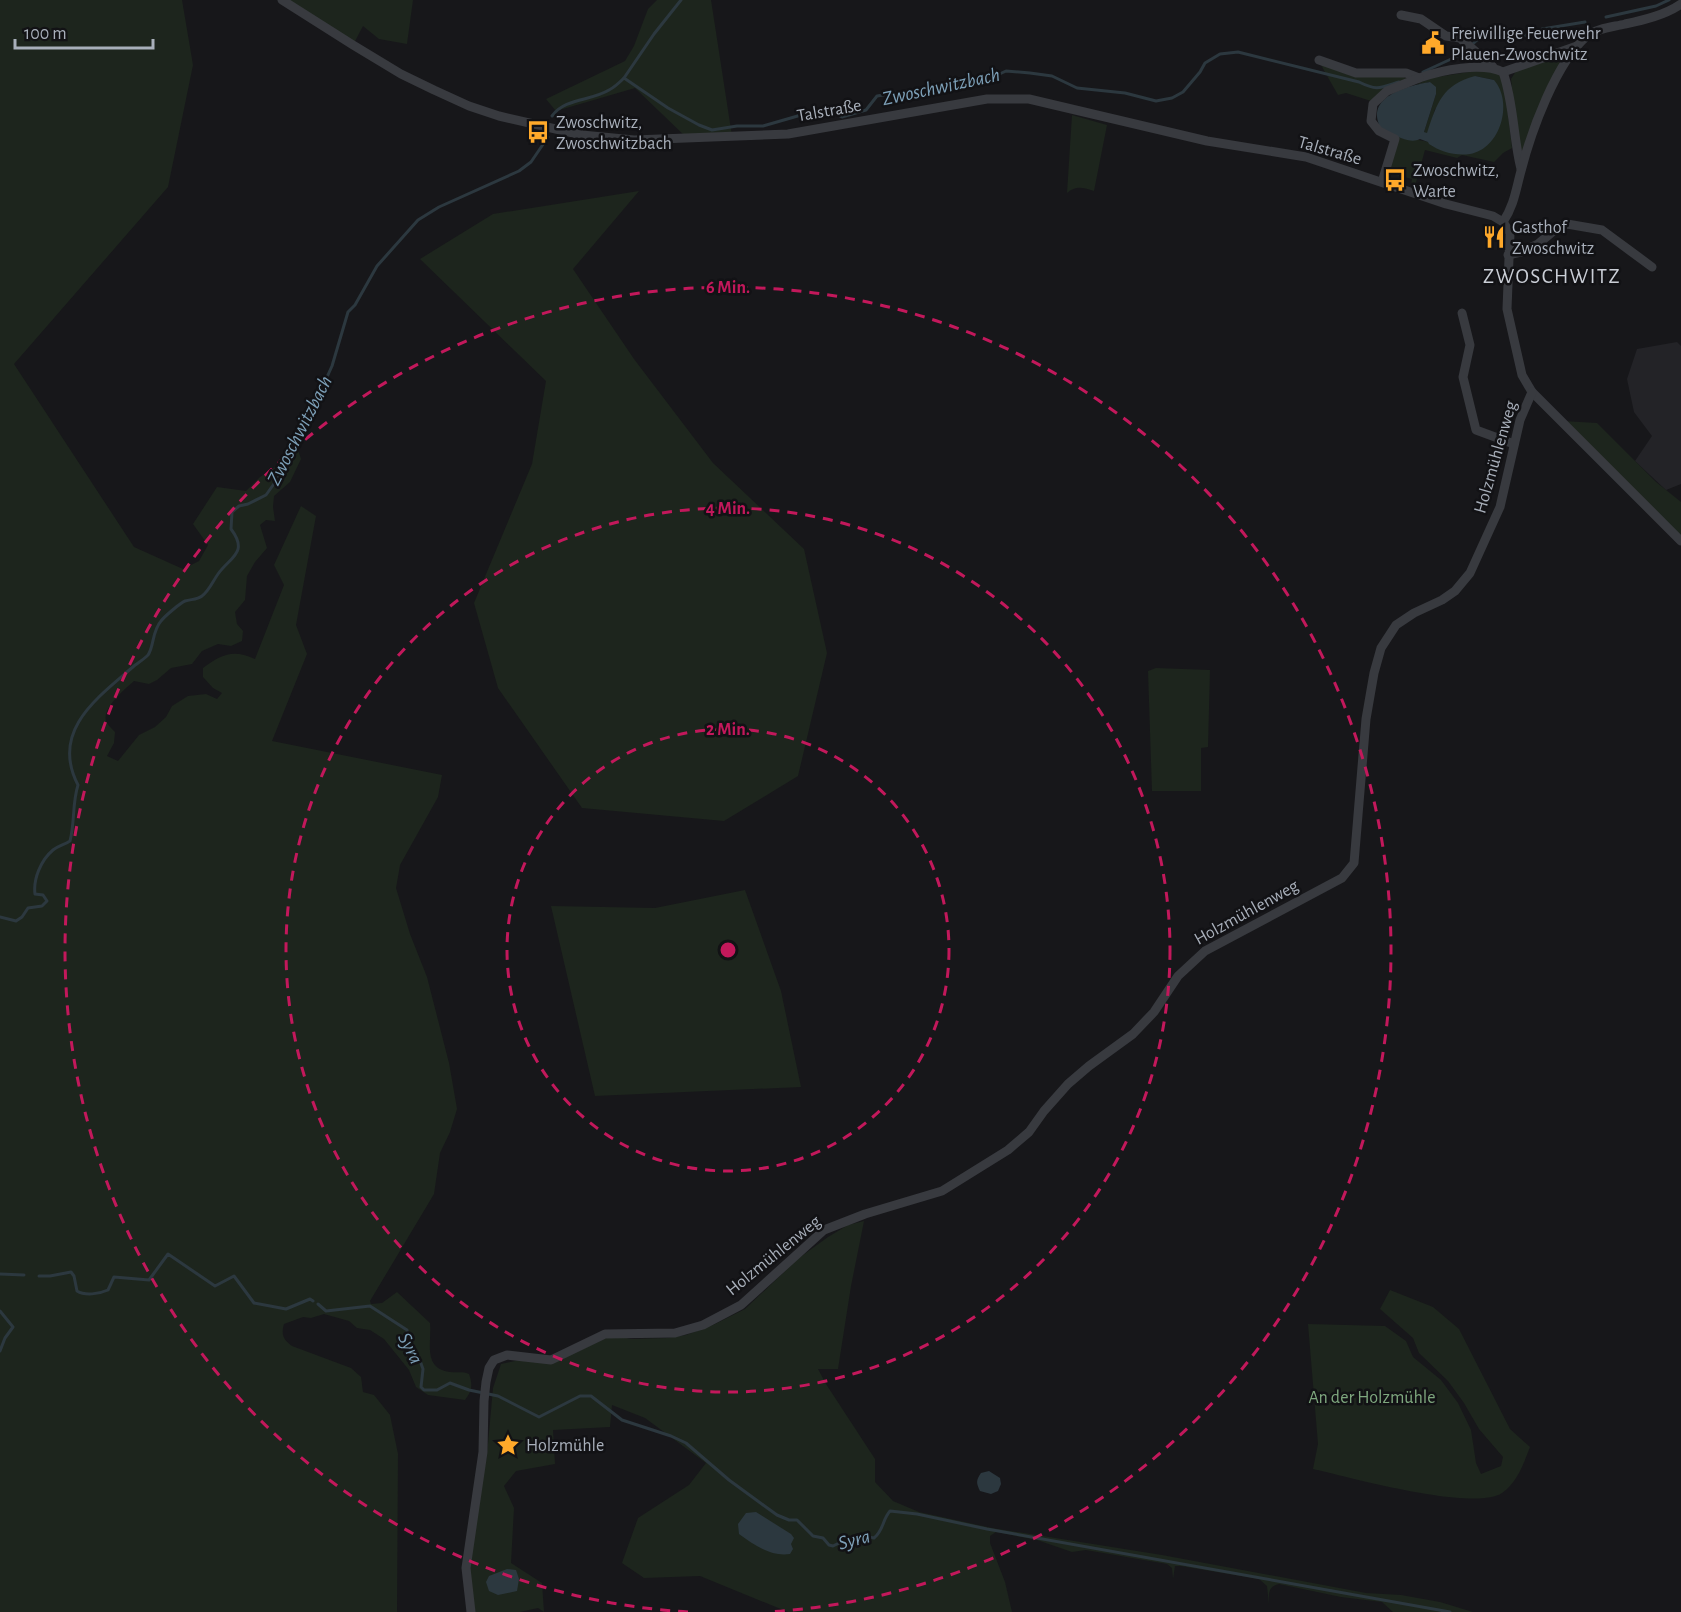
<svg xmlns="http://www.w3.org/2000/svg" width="1681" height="1612" font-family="'Alegreya Sans',sans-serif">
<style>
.built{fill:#232327}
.green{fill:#1d251d}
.water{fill:#2c383f}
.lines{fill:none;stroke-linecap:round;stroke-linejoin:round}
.stream{stroke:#2c383f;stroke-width:3}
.minor{stroke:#383a3f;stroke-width:9}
.ring{fill:none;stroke:#c2185b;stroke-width:3;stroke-dasharray:10 8}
.labels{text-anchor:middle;stroke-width:5;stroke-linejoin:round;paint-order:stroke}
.poi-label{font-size:18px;fill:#a8afba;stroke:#121215;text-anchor:start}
.street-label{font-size:18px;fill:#a8afba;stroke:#121215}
.park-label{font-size:18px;fill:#7ea77e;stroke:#121215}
.water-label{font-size:20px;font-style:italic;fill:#7da0b8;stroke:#121215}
.quarter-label{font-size:21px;letter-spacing:1.5px;fill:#caced6;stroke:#121215}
.centre{fill:#c2185b;stroke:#121215;stroke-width:3}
.ring-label{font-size:18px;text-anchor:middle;font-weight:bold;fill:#c2185b;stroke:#121215;stroke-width:5;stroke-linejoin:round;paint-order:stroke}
</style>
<rect width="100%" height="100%" fill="#17171a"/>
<!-- built -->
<path class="built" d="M1677,342L1681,346V484L1666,490L1635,461L1652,436L1634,412L1627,379L1637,349Z"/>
<!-- green -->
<g class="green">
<path d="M0,0H182L193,65L168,187L14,364L134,547L183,569L199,561L208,545L193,524L217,487L246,491L260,477L277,466L289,443L297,446L301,459L290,482L274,496L273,507L275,521L266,520L260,525L267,548L255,562L247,576L245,600L235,612L237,624L243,631L242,641L231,646L218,644L202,651L192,664L171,668L157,680L149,684L134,681C125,689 102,708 106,721C107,724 112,729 115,732L114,743L107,756L118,761L139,735L155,727L166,717L172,706L188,696L206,694L217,699L222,693L213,688L203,677V668C222,654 233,649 255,659L284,585L274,565L301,506L316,516L296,625L307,654L272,741L442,775L438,797L400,865L396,888L410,934L427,977L449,1063L457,1109L450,1132L440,1153L434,1194L370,1301L371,1304L382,1303L397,1292L430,1323C432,1342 422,1368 450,1372C457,1373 462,1371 469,1374C473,1385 472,1391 465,1400L428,1395L416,1387L409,1370L384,1339L370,1330L357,1328L349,1321L324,1314L311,1318L303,1317L284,1324C281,1335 283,1339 292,1346L351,1368L361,1377L363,1392L374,1395L390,1415L398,1454L397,1612H0Z"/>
<path d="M282,0H413L407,44L379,39L363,26L353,45Z"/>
<path d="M657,0H711L732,136L686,137L635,88L556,111L546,99L625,61L634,46L648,9Z"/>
<path d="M1560,57L1559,65L1524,151L1521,152L1518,145L1511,79L1516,71Z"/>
<path d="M1321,65L1401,76L1408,79L1371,101L1346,93L1338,95Z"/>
<path d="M1481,70L1496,72L1504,80L1512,148L1503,153L1494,162L1462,155L1457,158L1425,150L1415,186L1411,185L1412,179L1388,173L1398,136L1429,142L1494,80L1475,76L1435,109L1428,134L1424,132L1436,94L1430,82L1415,85L1431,78Z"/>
<path d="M1072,115L1107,125L1094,191C1084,188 1076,185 1067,193Z"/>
<path d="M639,191L573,269L634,359L713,463L804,549L827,653L798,776L724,821L582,808L498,688L474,603L532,464L546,381L420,259L493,214Z"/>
<path d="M1563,421L1597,423L1656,482L1681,502V540Z"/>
<path d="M1156,668L1210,670L1208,747L1201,748V791H1152L1148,671Z"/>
<path d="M745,890L781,991L801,1087L595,1096L551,906L655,908Z"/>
<path d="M864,1221L851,1286L838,1369H818L826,1384L875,1459V1482L893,1501L919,1512L992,1528L1162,1555L1366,1593L1401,1595L1440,1602L1473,1612H1393L1382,1602L1341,1597L1279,1584C1267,1587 1269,1594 1269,1605L1267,1586L1259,1579L1181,1566H1175L1173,1579L1172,1568L1167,1564L1086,1550L1072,1552L1037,1540L996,1532L990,1536V1543L1005,1582L1012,1612H788L700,1576L644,1578L622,1563L638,1518L689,1485L706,1463L645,1418L612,1405L610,1427L553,1430L555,1464L516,1471L504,1486L514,1508L511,1563L542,1583L544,1612L538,1608L520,1612H471L466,1568L487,1455L493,1388L501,1364L524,1359L550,1364L613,1335L631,1339L667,1338L686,1335L713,1325L745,1309L799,1258L828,1237L848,1225Z"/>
<path d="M1390,1290L1433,1307L1459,1329L1510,1429L1530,1447C1523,1465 1518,1481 1502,1493C1474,1512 1349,1477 1313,1469L1318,1444L1308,1324L1385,1326L1406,1341L1413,1357L1441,1380L1458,1403L1471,1430L1476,1463L1481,1474L1501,1466L1503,1457L1479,1429L1464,1403L1448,1381L1419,1353L1413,1338L1380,1309Z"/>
</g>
<!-- water -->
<g class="water">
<path d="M1475,76L1494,80C1514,103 1500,149 1470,154C1455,156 1441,152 1429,144L1428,142L1420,139C1408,145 1392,133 1381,128C1364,97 1407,86 1430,82L1436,87V94L1424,132L1427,133C1437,103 1442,85 1475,76Z"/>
<path d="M989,1471L1000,1478L1001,1484L998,1491L991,1494L980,1491C976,1483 976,1480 981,1473Z"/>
<path d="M756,1512L791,1534L794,1538L791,1544L793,1549L790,1554C771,1557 754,1545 739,1534L738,1524L746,1513Z"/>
<path d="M507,1569L516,1570L519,1579L517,1591L498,1595L489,1591L486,1582L489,1576Z"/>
</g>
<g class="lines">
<!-- stream -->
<g class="stream">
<path d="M1606,17L1656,6L1669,0"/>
<path d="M1423,72L1462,54L1477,40L1502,30H1510L1527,36L1542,29L1585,22"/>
<path d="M624,78L654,34L681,0"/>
<path d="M552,116C565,98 591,101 609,90C615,87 620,82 624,78L668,108L699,125L712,130L737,126H763L815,111H829L842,117L866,110L877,96L991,78L1006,71L1030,73L1052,76L1077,88L1125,93L1156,101L1172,98L1183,92L1200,72L1205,63L1220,54L1238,52L1359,82C1377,91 1380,88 1399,82"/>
<path d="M0,917L16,921L22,917L28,908L42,906L47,901L43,895L35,894C33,879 41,860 53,850C58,846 64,845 70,841C75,822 72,804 78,785C50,731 97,698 134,666C138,663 144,659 148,655C154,647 152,631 161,621C164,617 180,603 185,601C191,599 197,600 202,596C209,591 213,581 218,574C230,557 249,553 231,529L232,512L239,506L248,504L266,495L276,481L304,428L332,366L348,312L355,305L377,266L418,220L439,207L519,171L531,162L548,137"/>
<path d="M0,1274L24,1275"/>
<path d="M39,1276H50L71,1272L74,1276L77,1291C85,1296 99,1294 108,1290L114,1277L149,1280L168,1254L215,1286L234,1276L254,1303L286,1309L310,1299L313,1301"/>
<path d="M318,1304L326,1311L370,1306L407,1330L409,1345L419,1358L423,1369L421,1387L424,1390H437L450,1383L469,1390L498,1396L539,1417L580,1396H591L622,1420L671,1436L686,1443L729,1480L777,1515L789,1520H797L813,1536L823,1538L829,1545L833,1546L841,1542H851L861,1536L874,1538C884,1530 882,1520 890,1511L917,1514L987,1529L1450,1612"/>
<path d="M0,1311L13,1327L5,1338L0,1351"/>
</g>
<!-- minor -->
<g class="minor">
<path d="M282,0L353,45L401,74L434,90L469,106L499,116L582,135L634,140L788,134L987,99H1029L1207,141L1306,157L1446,204L1493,216L1503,222L1510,233L1507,309L1522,375L1532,392L1681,541"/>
<path d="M1401,15L1421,19L1446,36L1460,38L1493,67"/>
<path d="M1319,60L1356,73H1406L1419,78C1442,70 1481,62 1503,72L1577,46"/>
<path d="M1503,72C1514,104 1513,137 1521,169"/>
<path d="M1382,182L1395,139L1379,131L1371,121L1373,104L1387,91L1419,78"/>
<path d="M1503,222C1514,206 1516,189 1521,171C1531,132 1556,62 1587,36C1597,28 1613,27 1625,24C1644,20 1665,15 1681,4"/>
<path d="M1508,255L1521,252L1538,244L1557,228L1567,224L1602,230L1652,267"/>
<path d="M1462,313L1470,345L1463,377L1476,430L1514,444"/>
<path d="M471,1612L466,1568L483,1452L484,1401L486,1382L489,1368L494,1360L507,1355L551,1360L605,1334L675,1333L703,1325L741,1305L824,1230L865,1214L942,1191L1008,1150L1029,1132L1044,1111L1068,1084L1089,1066L1133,1034L1154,1012L1178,976L1205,951L1342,878L1354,863L1366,719L1374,673L1381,648L1396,625L1414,613L1442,600L1455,591L1470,573L1500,507L1520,420L1532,392"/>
</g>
</g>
<!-- distance rings -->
<g class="ring">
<circle cx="728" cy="950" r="221"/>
<circle cx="728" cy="950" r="442"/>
<path d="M688 1612A663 663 0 1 1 768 1612"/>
</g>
<!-- icons -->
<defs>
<g id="civic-bare" transform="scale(1.8)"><path d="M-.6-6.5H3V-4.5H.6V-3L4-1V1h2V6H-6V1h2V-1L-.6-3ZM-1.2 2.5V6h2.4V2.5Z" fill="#ffa92a" stroke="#121215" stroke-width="2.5" paint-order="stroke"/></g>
<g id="bus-bare" transform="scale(1.8)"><path d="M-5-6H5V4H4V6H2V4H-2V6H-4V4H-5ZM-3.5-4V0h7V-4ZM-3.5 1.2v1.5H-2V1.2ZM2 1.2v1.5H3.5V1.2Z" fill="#ffa92a" stroke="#121215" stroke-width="2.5" paint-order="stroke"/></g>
<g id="restaurant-bare" transform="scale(1.8)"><path d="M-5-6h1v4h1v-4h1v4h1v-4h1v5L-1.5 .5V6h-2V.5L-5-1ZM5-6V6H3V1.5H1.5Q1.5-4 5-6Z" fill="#ffa92a" stroke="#121215" stroke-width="2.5" paint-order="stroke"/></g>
<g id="sight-bare" transform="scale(1.8)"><path d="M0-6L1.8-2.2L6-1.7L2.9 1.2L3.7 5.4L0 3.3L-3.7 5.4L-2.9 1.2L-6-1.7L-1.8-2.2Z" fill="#ffa92a" stroke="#121215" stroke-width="2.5" paint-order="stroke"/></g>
</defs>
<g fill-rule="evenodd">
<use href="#civic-bare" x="1433" y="43"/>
<use href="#bus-bare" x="538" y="132"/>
<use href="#bus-bare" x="1395" y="180"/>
<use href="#restaurant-bare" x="1494" y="237"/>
<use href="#sight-bare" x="508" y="1445"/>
</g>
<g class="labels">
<!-- poi labels -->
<g class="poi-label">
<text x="1451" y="39">Freiwillige Feuerwehr<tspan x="1451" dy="21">Plauen-Zwoschwitz</tspan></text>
<text x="556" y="128">Zwoschwitz,<tspan x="556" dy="21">Zwoschwitzbach</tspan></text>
<text x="1413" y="176">Zwoschwitz,<tspan x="1413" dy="21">Warte</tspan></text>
<text x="1512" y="233">Gasthof<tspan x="1512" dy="21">Zwoschwitz</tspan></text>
<text x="526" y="1451">Holzmühle</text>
</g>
<!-- street labels -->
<g class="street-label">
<text transform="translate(829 110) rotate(-10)" y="6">Talstraße</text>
<text transform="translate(1330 150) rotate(16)" y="6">Talstraße</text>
<text transform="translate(1495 457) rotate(-74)" y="6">Holzmühlenweg</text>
<text transform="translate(1246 912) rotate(-29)" y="6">Holzmühlenweg</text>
<text transform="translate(773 1255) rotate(-39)" y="6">Holzmühlenweg</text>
</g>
<!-- park labels -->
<g class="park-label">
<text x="1372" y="1403">An der Holzmühle</text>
</g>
<!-- water labels -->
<g class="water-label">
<text transform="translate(941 86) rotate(-12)" y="7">Zwoschwitzbach</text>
<text transform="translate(299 430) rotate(-63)" y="7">Zwoschwitzbach</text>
<text transform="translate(411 1348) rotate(63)" y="7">Syra</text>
<text transform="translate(854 1539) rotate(-14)" y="7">Syra</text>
</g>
<!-- quarter labels -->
<g class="quarter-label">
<text x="1552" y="283">ZWOSCHWITZ</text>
</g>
</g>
<circle cx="728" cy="950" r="9" class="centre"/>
<g class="ring-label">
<text x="728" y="293">6 Min.</text>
<text x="728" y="514">4 Min.</text>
<text x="728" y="735">2 Min.</text>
</g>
<!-- scale -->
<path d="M15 39v9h138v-9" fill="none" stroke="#a8afba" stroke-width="3"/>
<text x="24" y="39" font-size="18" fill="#a8afba" stroke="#121215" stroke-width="4.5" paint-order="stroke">100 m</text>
</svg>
